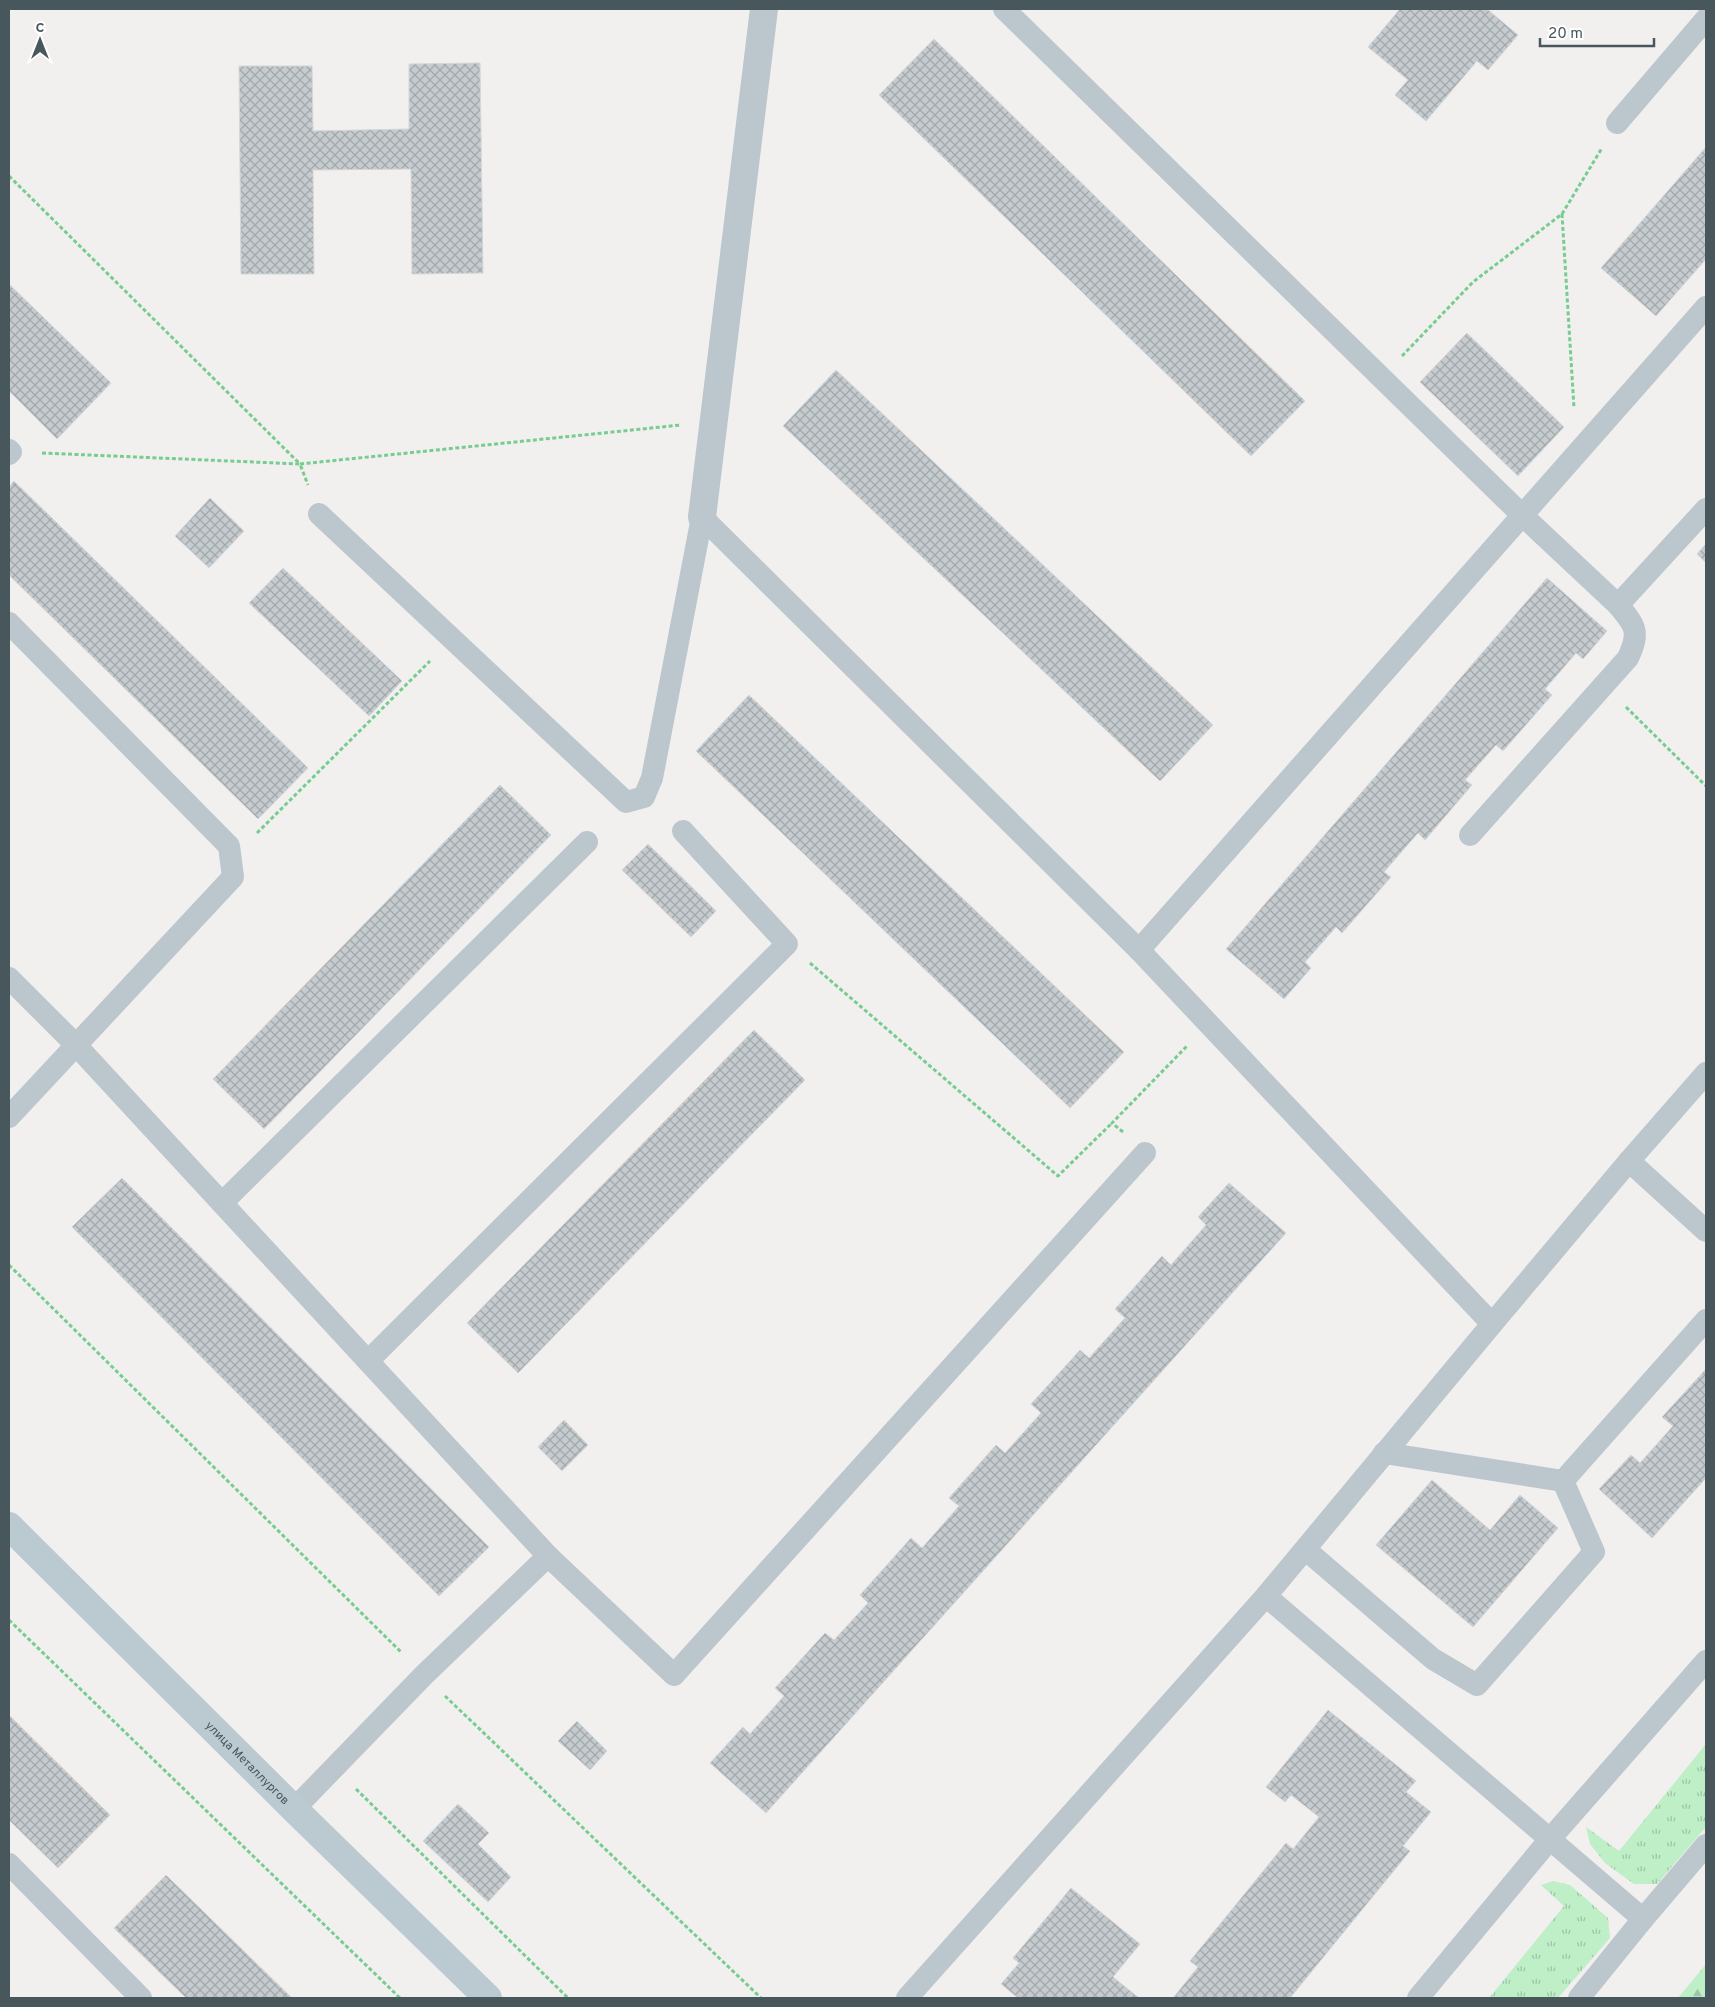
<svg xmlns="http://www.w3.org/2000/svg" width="1715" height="2007" font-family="Overpass,sans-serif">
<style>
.grass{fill:url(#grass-tufts)}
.forest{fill:url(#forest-firs)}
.building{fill:url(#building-cross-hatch);stroke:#d3d7da}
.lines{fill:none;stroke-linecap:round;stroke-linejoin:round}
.path{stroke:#76cd90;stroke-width:3;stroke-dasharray:4 2.5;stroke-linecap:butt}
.service{stroke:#bbc7cc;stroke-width:22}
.minor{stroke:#bbc7cc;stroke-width:28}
.secondary{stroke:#bbcad1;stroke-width:28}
.labels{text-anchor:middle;stroke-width:4;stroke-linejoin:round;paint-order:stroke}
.street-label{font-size:12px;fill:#47575c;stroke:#fff}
</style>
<defs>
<pattern id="grass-tufts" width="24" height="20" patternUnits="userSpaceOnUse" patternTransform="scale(1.25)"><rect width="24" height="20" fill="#beefc7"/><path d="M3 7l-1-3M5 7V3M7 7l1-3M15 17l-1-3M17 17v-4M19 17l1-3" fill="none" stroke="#9cc4a5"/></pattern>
<pattern id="forest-firs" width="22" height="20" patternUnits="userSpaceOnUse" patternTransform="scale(1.25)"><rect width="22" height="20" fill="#beefc7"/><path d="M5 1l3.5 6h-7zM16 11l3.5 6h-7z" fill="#9cc4a5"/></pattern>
<pattern id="building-cross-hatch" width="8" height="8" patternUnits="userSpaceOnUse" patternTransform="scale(1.25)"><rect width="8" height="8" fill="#c6cbcf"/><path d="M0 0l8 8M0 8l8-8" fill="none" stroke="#a3a8ab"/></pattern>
</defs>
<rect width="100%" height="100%" fill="#f2efef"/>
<!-- grass -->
<g class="grass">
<path d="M1706,1744V1827L1657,1884H1634L1605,1863L1590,1844L1586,1827L1619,1851Z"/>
<path d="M1553,1881L1570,1885L1608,1918L1610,1938L1558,1998H1489L1564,1906L1541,1885Z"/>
</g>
<!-- forest -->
<path class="forest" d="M1706,1964V1998H1678Z"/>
<!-- building -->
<g class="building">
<path d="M1400,9H1487L1518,35L1488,70L1477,61L1426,121L1395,95L1408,80L1368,47Z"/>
<path d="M934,39L1305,401L1251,456L879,95Z"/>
<path d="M480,63L483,273L412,274L411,169L313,170L314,274H241L239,66H312L313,131L409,129V64Z"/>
<path d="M1706,147V259L1656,316L1601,268Z"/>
<path d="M9,284L111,383L57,439L9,391Z"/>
<path d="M1467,333L1564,427L1518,476L1420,382Z"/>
<path d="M836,370L1213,725L1160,781L783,426Z"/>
<path d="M14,481L308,768L258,819L9,575V487Z"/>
<path d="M210,498L244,531L209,568L175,536Z"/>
<path d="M1706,544V563L1697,554Z"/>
<path d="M283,568L402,681L369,716L249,603Z"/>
<path d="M1547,578L1607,631L1583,659L1576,653L1545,689L1552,695L1503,751L1496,745L1465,780L1472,785L1425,840L1418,833L1384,872L1391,877L1342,933L1336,927L1305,962L1311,968L1284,999L1226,949Z"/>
<path d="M749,695L1124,1052L1070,1108L696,751Z"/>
<path d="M500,785L551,835L264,1129L213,1079Z"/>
<path d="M648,844L716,911L691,937L622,870Z"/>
<path d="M754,1030L805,1080L518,1373L467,1323Z"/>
<path d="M122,1178L489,1547L439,1596L72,1227Z"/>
<path d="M1229,1183L1286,1233L766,1813L710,1763L743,1727L750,1734L784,1696L775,1688L825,1633L834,1640L868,1603L860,1595L911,1538L922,1548L959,1506L949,1498L996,1445L1005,1453L1041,1413L1031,1404L1080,1350L1089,1358L1125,1318L1115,1309L1162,1256L1171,1265L1206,1225L1198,1217Z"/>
<path d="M1706,1369V1478L1652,1538L1599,1489L1631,1455L1640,1463L1673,1426L1662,1417Z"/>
<path d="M564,1420L588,1445L562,1471L538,1447Z"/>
<path d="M1432,1480L1490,1530L1520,1495L1558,1528L1473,1627L1376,1545Z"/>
<path d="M1328,1710L1416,1781L1406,1792L1431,1812L1403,1846L1410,1851L1290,1998H1173L1198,1967L1190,1961L1286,1843L1293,1849L1319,1817L1291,1795L1285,1802L1266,1787Z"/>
<path d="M9,1715L110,1815L58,1868L9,1820Z"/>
<path d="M577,1721L607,1751L590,1770L558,1741Z"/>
<path d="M458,1804L489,1833L478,1844L511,1877L488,1902L423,1841Z"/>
<path d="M166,1875L292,1998H186L114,1928Z"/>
<path d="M1071,1888L1140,1944L1113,1977L1139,1998H1018L1001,1984L1019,1963L1013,1958Z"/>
</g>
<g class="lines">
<!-- path -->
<g class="path">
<path d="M9,176L300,464L681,425"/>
<path d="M1562,214L1574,408"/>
<path d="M1402,356L1473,282L1562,214L1602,148"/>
<path d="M42,453L300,464L308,485"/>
<path d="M1626,707L1706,786"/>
<path d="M257,833L430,661"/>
<path d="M810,963L1058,1176L1112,1123"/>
<path d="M1123,1132L1112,1123L1187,1046"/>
<path d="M9,1265L402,1653"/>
<path d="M9,1620L400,1998"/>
<path d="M445,1696L761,1998"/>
<path d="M356,1789L568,1998"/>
</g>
<!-- service -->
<g class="service">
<path d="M1004,9L1522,515L1618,605L1706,509"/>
<path d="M1617,123L1706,19"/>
<path d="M9,450L11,452L9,454"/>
<path d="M319,514L626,802L644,797L652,778L702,517"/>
<path d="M702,517L1139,950L1492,1324L1266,1596L907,1998"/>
<path d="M9,623L229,846L233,877L9,1117"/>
<path d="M1470,835L1628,658C1640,632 1636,626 1618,605"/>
<path d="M1139,950L1706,307"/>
<path d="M9,978L75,1044L548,1556L674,1675L1145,1153"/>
<path d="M1629,1161L1706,1231"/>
<path d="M222,1203L587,842"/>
<path d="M1492,1324L1629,1161L1706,1073"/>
<path d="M368,1361L787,944L683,831"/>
<path d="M1384,1453L1563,1481"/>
<path d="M1306,1550L1433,1659L1477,1685L1594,1552L1563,1481L1706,1320"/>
<path d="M1266,1596L1643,1919L1706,1845"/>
<path d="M294,1809L424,1675L548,1556"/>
<path d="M9,1864L141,1998"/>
<path d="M1418,1998L1550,1839L1706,1661"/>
<path d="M1579,1998L1643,1919"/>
</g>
<!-- minor -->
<path class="minor" d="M702,517L764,9"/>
<!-- secondary -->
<path class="secondary" id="s1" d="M9,1526L294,1809L488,1998"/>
</g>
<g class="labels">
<!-- street labels -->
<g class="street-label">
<text dy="4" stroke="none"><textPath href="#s1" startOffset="336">улица Металлургов</textPath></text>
</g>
</g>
<!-- border -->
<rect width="1715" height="2007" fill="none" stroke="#47575c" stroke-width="20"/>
<!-- north arrow -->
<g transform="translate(40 40)" stroke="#ffffff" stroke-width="4" paint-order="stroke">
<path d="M0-4L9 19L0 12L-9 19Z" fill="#47575c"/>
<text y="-8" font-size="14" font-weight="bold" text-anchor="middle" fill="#47575c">С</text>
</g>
<!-- scale -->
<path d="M1540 38v8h114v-8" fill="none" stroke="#47575c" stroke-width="2.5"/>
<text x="1548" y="38" font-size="15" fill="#47575c" stroke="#ffffff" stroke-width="4" paint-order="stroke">20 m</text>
</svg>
